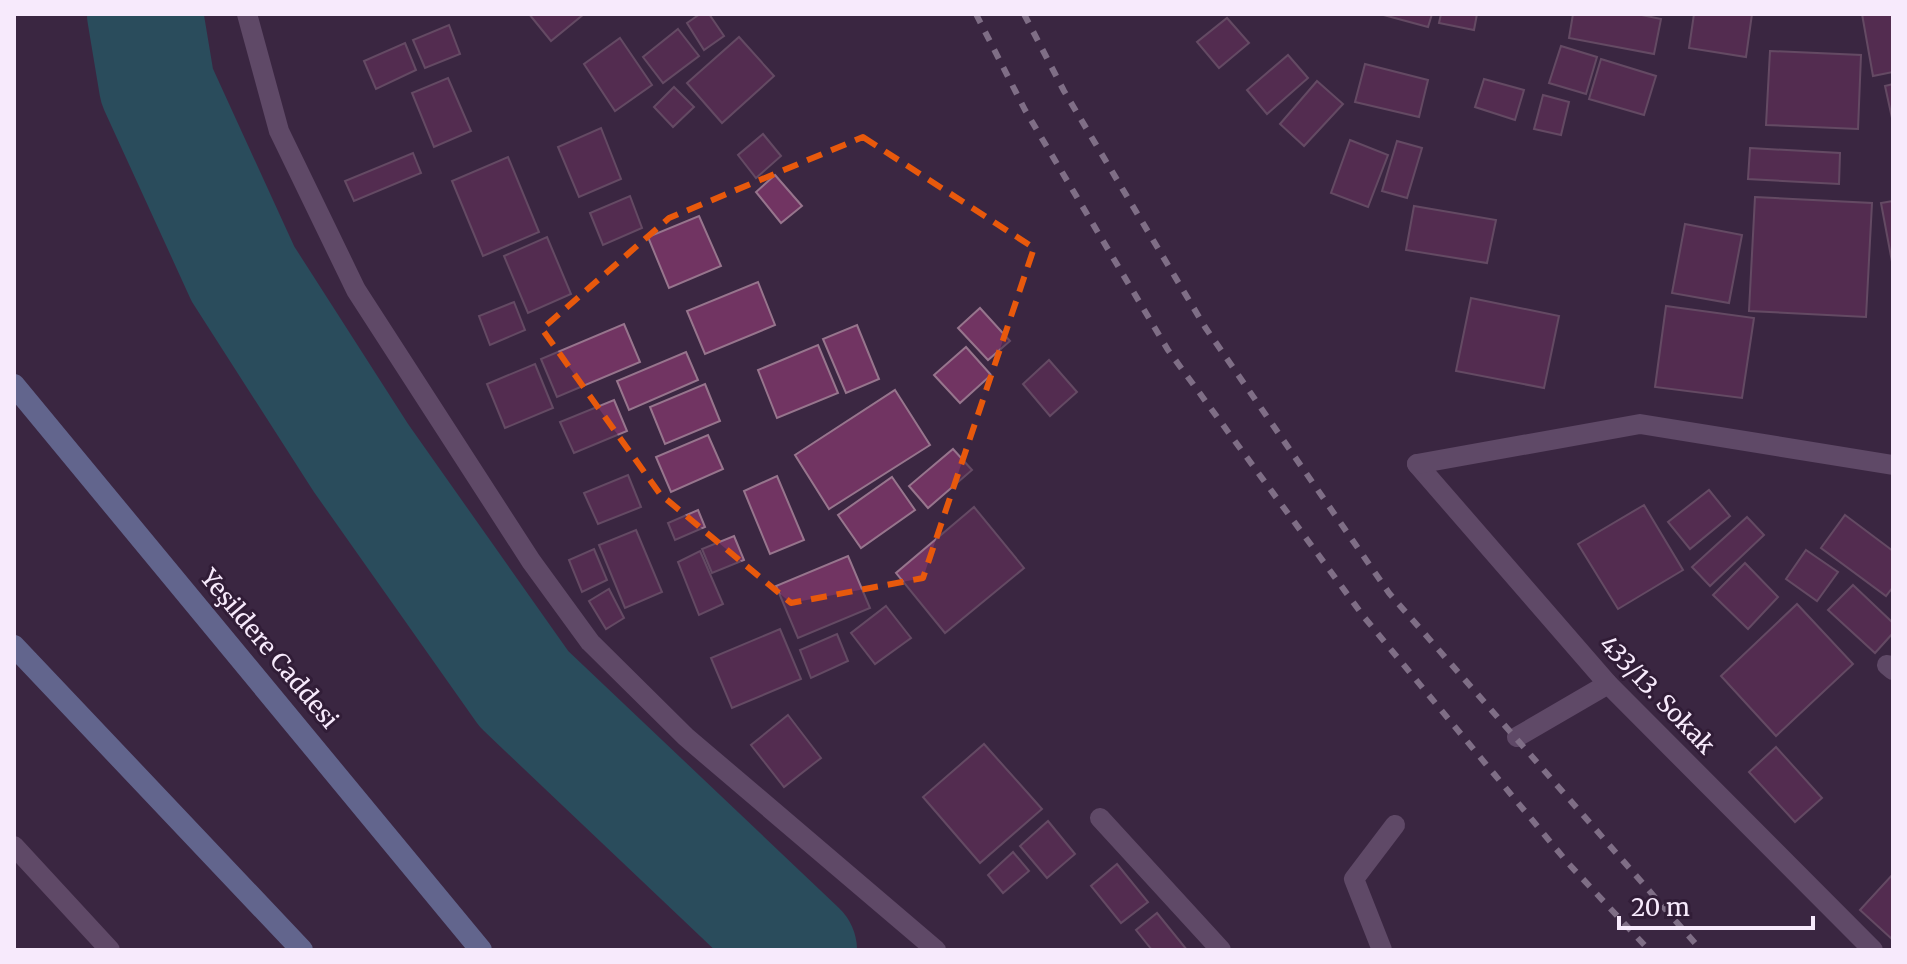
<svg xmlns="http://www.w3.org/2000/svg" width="1907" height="964" font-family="Merriweather,serif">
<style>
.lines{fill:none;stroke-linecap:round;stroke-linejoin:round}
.river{stroke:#177a7d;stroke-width:116}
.building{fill:#713462;stroke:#97758d;stroke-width:2}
.service{stroke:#8c7494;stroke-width:20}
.minor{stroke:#8c7494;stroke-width:20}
.tertiary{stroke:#8c7494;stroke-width:20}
.trunk{stroke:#93b1e9;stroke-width:22}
.rail{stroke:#d3c5d9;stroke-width:6;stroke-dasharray:10 10;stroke-linecap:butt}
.marked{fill:none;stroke:#e8590c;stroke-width:6;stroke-dasharray:16 10;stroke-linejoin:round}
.labels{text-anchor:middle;stroke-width:6;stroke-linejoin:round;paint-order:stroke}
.street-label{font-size:24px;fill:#f7eafc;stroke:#311d37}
</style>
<rect width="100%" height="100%" fill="#3b2742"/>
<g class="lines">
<!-- river -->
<path class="river" d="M145,14L157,86L243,274L361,458L524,689L799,950"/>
</g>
<!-- building -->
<g class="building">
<path d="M529,14H584L551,41Z"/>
<path d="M700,14H709L724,36L704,50L687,23Z"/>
<path d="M1380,14H1432L1428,27Z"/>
<path d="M1441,14H1477L1474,30L1439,23Z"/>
<path d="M1573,14H1637L1661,19L1654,54L1569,38Z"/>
<path d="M1694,14H1752L1746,57L1689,48Z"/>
<path d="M1862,14H1893V72L1873,76Z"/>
<path d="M1227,18L1249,43L1219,68L1197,42Z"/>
<path d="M449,25L460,54L425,68L413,40Z"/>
<path d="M678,29L699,56L663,83L643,57Z"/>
<path d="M739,37L774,76L722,123L687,83Z"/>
<path d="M620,38L652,85L615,111L584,64Z"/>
<path d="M405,43L416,70L376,89L364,61Z"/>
<path d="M1561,46L1597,57L1586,94L1549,83Z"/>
<path d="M1770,51L1861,55L1858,129L1766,125Z"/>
<path d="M1288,55L1308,78L1267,114L1247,90Z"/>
<path d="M1601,59L1656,76L1644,115L1589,99Z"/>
<path d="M1365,64L1428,80L1419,117L1355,102Z"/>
<path d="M448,78L471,131L434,147L412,93Z"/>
<path d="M1484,79L1524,90L1515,120L1475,107Z"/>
<path d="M1317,81L1343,104L1304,146L1280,124Z"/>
<path d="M1893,84V118H1892L1885,86Z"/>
<path d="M674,87L694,107L673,127L654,107Z"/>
<path d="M1543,95L1569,102L1561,135L1534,129Z"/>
<path d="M601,128L621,179L579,197L558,147Z"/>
<path d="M763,134L781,156L756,178L738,155Z"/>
<path d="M1350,140L1388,155L1368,207L1331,193Z"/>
<path d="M1397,141L1422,148L1407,198L1382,191Z"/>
<path d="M1750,148L1840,153L1839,184L1748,179Z"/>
<path d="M413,153L421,173L354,201L345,181Z"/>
<path d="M508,157L539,232L483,256L452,181Z"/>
<path d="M775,175L802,206L781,223L756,192Z"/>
<path d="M630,196L642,228L603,245L590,213Z"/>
<path d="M1755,197L1872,203L1866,317L1749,311Z"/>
<path d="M1893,201V267L1881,203Z"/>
<path d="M1414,206L1496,220L1487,263L1406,250Z"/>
<path d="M699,216L721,266L669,288L648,237Z"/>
<path d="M1685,224L1742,235L1729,303L1672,293Z"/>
<path d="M547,237L571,294L528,313L504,256Z"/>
<path d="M758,282L775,325L705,354L687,311Z"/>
<path d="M1471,298L1559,316L1544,388L1456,371Z"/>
<path d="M514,302L525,330L490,345L479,316Z"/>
<path d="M1666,306L1754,318L1742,398L1655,387Z"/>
<path d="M980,308L1010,341L988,360L958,328Z"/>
<path d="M624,324L640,362L557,397L541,359Z"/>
<path d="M857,325L879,379L846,393L823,339Z"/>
<path d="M818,345L838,393L777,418L758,370Z"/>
<path d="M966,347L991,375L960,403L934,375Z"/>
<path d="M686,352L698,380L629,410L617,381Z"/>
<path d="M1049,360L1077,392L1050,416L1023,384Z"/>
<path d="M535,364L553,408L505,428L487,384Z"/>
<path d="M705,384L720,421L665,444L650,407Z"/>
<path d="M895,390L930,445L829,509L795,455Z"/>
<path d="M614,400L627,431L574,453L560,422Z"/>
<path d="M708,435L723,469L671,492L656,457Z"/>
<path d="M953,449L972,470L928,508L909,486Z"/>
<path d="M628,475L641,507L598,524L584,493Z"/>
<path d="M777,476L804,540L770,554L744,491Z"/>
<path d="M892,477L915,510L861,548L838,515Z"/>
<path d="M1709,490L1730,516L1690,549L1668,522Z"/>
<path d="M1644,505L1683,570L1618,609L1578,544Z"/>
<path d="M974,507L1024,568L945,633L896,573Z"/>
<path d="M698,510L705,527L675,540L668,523Z"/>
<path d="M1845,515L1893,551V587L1886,596L1821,548Z"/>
<path d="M1747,517L1764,535L1710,586L1692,567Z"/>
<path d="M636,530L662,592L625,608L599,545Z"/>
<path d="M734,536L744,560L712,573L702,549Z"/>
<path d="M594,549L607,580L582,592L569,560Z"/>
<path d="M1806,550L1838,572L1817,601L1786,579Z"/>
<path d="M700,551L723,604L699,615L678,562Z"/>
<path d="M848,556L870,608L798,638L776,586Z"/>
<path d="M1745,563L1778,597L1748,629L1713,595Z"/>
<path d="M1853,585L1893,623V633L1875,653L1828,610Z"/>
<path d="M609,589L624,618L606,629L589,601Z"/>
<path d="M1797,604L1853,664L1776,736L1721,676Z"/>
<path d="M886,606L911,638L875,664L851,633Z"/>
<path d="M780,629L801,679L732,708L711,658Z"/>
<path d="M837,634L848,661L811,678L800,650Z"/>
<path d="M788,715L821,758L784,787L751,745Z"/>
<path d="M984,744L1042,809L980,863L923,797Z"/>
<path d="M1776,747L1822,798L1795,822L1749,772Z"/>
<path d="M1048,821L1075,854L1047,878L1020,846Z"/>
<path d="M1013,852L1029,871L1003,893L988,875Z"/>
<path d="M1117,864L1148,902L1121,923L1091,886Z"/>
<path d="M1893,874V940L1860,910Z"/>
<path d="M1157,913L1187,950H1152L1136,930Z"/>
</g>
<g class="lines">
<!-- service -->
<g class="service">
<path d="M1517,737L1608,684"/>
<path d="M1100,818L1221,950"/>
<path d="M1382,950L1354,879L1395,825"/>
</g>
<!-- minor -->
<g class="minor">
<path d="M1417,464L1608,684L1873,950"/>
<path d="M1417,464L1640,424L1893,465"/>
<path d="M1887,665L1893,670"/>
<path d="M14,846L110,950"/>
</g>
<!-- tertiary -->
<path class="tertiary" d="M247,14L279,131L356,290L531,561L590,642L686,737L936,950"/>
<!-- trunk -->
<g class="trunk">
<path d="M14,385L481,950"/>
<path d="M14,646L302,950"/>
</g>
<!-- rail -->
<g class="rail">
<path d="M976,14L1025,110L1168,350L1364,617L1567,862L1649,950"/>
<path d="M1024,14L1064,91L1205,327L1389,593L1701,950"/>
</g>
</g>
<!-- marked area -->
<path d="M0 0H1907V964H0ZM863,137L1034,248L923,578L791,603L660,494L542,329L669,218Z" fill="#3b2742" fill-opacity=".55" fill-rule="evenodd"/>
<path class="marked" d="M863,137L1034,248L923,578L791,603L660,494L542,329L669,218Z"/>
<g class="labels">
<!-- street labels -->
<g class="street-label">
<text transform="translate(269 649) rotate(50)" y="8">Yeşildere Caddesi</text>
<text transform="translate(1657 695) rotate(46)" y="8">433/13. Sokak</text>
</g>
</g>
<!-- border -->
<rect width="1907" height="964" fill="none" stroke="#f7eafc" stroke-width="32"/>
<!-- scale -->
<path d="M1619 916v12h194v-12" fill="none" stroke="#f7eafc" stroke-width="4"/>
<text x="1631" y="916" font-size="24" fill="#f7eafc" stroke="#311d37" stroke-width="6" paint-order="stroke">20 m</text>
</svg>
